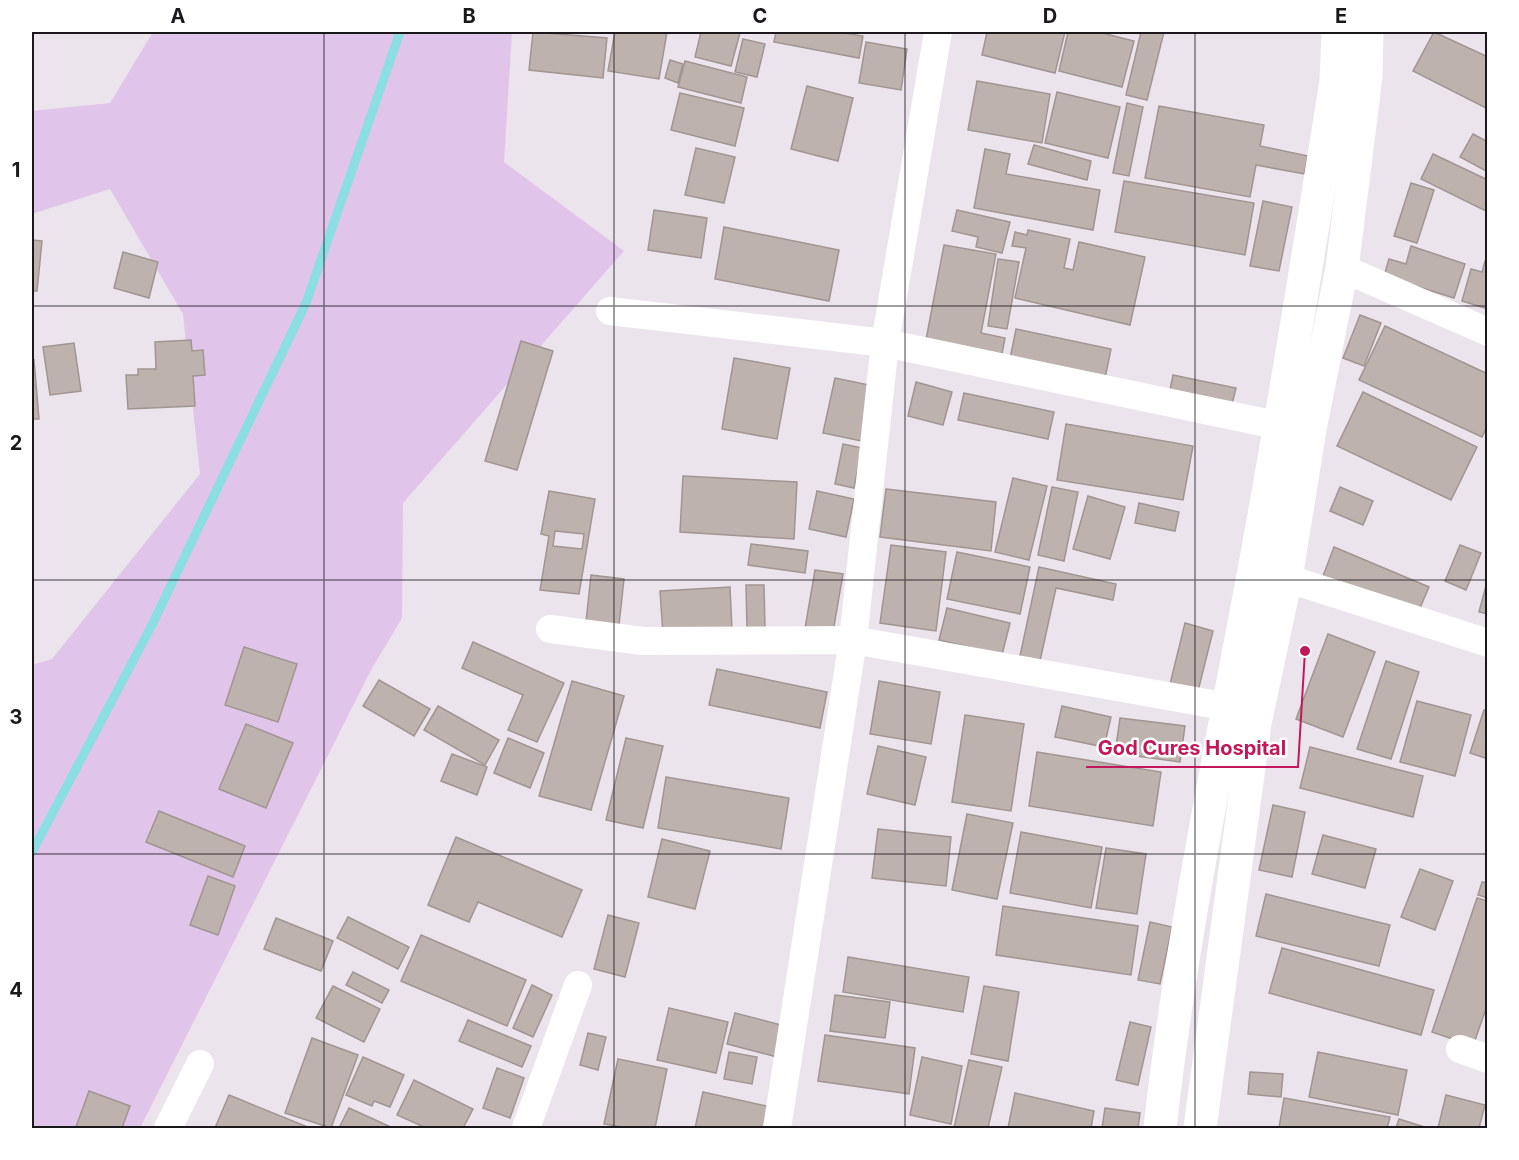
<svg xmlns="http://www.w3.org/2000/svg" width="1519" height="1160" font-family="Inter,sans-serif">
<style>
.green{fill:#e1c4e9}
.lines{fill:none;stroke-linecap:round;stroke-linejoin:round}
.stream{stroke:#8bdee2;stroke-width:9}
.building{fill:#beb2af;stroke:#a19592;stroke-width:1.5;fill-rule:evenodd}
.street{stroke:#fff;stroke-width:28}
.secondary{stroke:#fff;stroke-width:33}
.grid{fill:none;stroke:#1a181b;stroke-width:1.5;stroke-opacity:0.55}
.leader{fill:none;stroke:#c2185b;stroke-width:2}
.callout-dot{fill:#c2185b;stroke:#fff;stroke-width:2}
.callout-label{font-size:20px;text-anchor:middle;font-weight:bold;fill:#c2185b;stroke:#fff;stroke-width:5;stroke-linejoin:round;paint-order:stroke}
.neatline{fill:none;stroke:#1a181b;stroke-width:2}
.grid-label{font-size:20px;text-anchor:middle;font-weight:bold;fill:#1a181b}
</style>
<rect width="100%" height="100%" fill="#ebe4ed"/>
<!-- green -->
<path class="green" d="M153,32H512L504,162L624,251L403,503L402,618L371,670L140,1128H32V665L52,659L200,474L183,314L110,189L32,214V111L110,103Z"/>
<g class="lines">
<!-- stream -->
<path class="stream" d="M32,852L152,625L306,303L400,32"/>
</g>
<!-- building -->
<g class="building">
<path d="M533,32L607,38L603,78L529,70Z"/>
<path d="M615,32H667L659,79L608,71Z"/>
<path d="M701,32L740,33L731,66L695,57Z"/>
<path d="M776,32H837L863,36L859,58L774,42Z"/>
<path d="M987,32H1065L1055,73L982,55Z"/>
<path d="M1068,32H1098L1134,41L1122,87L1059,71Z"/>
<path d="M1141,32H1164L1147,100L1126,95Z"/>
<path d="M1434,32L1488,57V109L1413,71Z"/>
<path d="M743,39L765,44L757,77L735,72Z"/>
<path d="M866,42L907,49L901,90L859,83Z"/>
<path d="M670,60L683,64L678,83L665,78Z"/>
<path d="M685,61L747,77L741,103L678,87Z"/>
<path d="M977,81L1050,94L1042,143L968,130Z"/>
<path d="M807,86L853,98L838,161L791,149Z"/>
<path d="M1057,92L1120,107L1108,158L1045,143Z"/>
<path d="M680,93L744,108L735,146L671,130Z"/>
<path d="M1127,103L1143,107L1129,176L1113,173Z"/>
<path d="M1159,106L1264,125L1260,146L1308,156L1304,174L1256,165L1250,197L1145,178Z"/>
<path d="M1473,134L1488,142V172L1460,157Z"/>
<path d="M1034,145L1091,161L1087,180L1028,164Z"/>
<path d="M696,148L735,157L724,203L685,195Z"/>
<path d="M985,149L1010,154L1006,174L1100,190L1093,230L974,208Z"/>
<path d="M1433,154L1488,180V212L1421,179Z"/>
<path d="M1124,181L1254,203L1245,255L1115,232Z"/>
<path d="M1411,183L1434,190L1417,243L1394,236Z"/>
<path d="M1263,201L1292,207L1279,271L1250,266Z"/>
<path d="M654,210L707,218L701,258L648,250Z"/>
<path d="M957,210L1010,222L1002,253L976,247L978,237L952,231Z"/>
<path d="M724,227L839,250L829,301L715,279Z"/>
<path d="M1028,230L1070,239L1064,268L1073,270L1079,242L1145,257L1130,325L1015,298L1026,248L1012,246L1015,232L1027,235Z"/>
<path d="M32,240L42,241L37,291H32Z"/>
<path d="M944,245L996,254L981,333L1005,338L1001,359L925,345Z"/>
<path d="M1411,246L1465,264L1454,298L1384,276L1389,259L1406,264Z"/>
<path d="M123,252L158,262L149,298L114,288Z"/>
<path d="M998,259L1019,262L1007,329L988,326Z"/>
<path d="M1485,261L1488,262V309L1462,301L1471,269L1482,272Z"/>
<path d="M1360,315L1381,323L1364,366L1343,358Z"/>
<path d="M1385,326L1488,374V425L1482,437L1359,380Z"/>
<path d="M1016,329L1111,349L1104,383L1009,364Z"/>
<path d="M191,340L192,351L203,350L205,375L193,376L195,406L128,409L126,375H138V369H156L155,342Z"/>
<path d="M521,341L553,351L517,470L485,461Z"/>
<path d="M74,343L81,391L50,395L43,347Z"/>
<path d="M734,358L790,368L777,439L722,429Z"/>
<path d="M34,360L39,419H32V361Z"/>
<path d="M1173,375L1236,388L1231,408L1169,395Z"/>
<path d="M835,378L874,386L862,441L823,433Z"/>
<path d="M916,382L952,392L943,425L908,416Z"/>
<path d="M1363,392L1477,447L1451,500L1337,446Z"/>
<path d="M964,393L1054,412L1048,439L958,420Z"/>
<path d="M1066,424L1193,446L1183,500L1057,480Z"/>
<path d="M843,444L862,448L854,488L835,484Z"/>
<path d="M683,476L797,482L794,539L680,532Z"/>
<path d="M1013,478L1047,486L1029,560L995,552Z"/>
<path d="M1052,487L1078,492L1064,561L1038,555Z"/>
<path d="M1340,487L1373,501L1363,525L1330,511Z"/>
<path d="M886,489L996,502L991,551L880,537Z"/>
<path d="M549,491L595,499L579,594L540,590L549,536L541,534ZM555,531L584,534L582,549L553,546Z"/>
<path d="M817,491L854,499L846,537L809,529Z"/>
<path d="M1088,496L1125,507L1110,559L1073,549Z"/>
<path d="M1139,503L1179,512L1175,531L1135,523Z"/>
<path d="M751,544L808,551L805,573L748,565Z"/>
<path d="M891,545L946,552L936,631L880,623Z"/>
<path d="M1460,545L1481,553L1466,590L1445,581Z"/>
<path d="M1334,547L1429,587L1417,615L1323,576Z"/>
<path d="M957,552L1030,567L1020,614L947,599Z"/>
<path d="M1039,567L1116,584L1113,600L1056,588L1040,661L1020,656Z"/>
<path d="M815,570L843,574L833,632L805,628Z"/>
<path d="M591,575L624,579L618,634L585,631Z"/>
<path d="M1488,578V614L1479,612Z"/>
<path d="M746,585H764L765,628H747Z"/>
<path d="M730,587L732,630L663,634L660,591Z"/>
<path d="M947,608L1010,623L1002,655L939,640Z"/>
<path d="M1185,623L1213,631L1198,691L1170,684Z"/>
<path d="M1328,634L1375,652L1343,737L1296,719Z"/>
<path d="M473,642L564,683L537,742L508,730L523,695L462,668Z"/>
<path d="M244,647L297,664L278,722L225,705Z"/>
<path d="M1386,661L1419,672L1391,759L1357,749Z"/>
<path d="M717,669L827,692L820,728L709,705Z"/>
<path d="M379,680L430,709L414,736L363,706Z"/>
<path d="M572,681L624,696L591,810L539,796Z"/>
<path d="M879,681L940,692L931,744L870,734Z"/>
<path d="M1417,701L1471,715L1455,776L1400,762Z"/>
<path d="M438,706L499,740L485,765L424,730Z"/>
<path d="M1062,706L1111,717L1104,747L1055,737Z"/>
<path d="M1484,710L1488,711V759L1470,753Z"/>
<path d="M965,715L1024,724L1011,811L952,802Z"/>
<path d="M1120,718L1185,726L1180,762L1115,753Z"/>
<path d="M246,724L293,743L266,808L219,789Z"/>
<path d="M508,738L544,753L530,788L494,773Z"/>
<path d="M626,738L663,746L643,828L606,820Z"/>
<path d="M878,746L926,757L915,805L867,794Z"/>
<path d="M1310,747L1423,776L1413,817L1300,788Z"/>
<path d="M1037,752L1161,772L1153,826L1029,806Z"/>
<path d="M452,754L487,767L477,795L441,781Z"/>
<path d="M666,777L789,798L781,849L658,828Z"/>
<path d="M1273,805L1305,812L1292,877L1259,870Z"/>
<path d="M159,811L245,846L233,877L146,842Z"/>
<path d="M967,814L1013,823L997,899L952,890Z"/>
<path d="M878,829L951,837L946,886L872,878Z"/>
<path d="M1021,832L1102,847L1091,908L1010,893Z"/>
<path d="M1323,835L1376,849L1365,888L1312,874Z"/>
<path d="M456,837L582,890L562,937L478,902L469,922L428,905Z"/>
<path d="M662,839L710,851L695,909L648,897Z"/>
<path d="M1106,848L1146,854L1137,914L1096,908Z"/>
<path d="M1420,869L1453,881L1435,930L1401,917Z"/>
<path d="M208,876L235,886L218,935L190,925Z"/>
<path d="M1482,882L1488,883V898L1478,895Z"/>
<path d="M1266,894L1390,925L1379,966L1256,936Z"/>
<path d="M1477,898L1488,901V1003L1473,1046L1432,1032Z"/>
<path d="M1003,906L1138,926L1131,975L996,955Z"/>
<path d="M608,915L639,923L625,977L594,969Z"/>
<path d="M348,917L409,947L398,969L337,938Z"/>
<path d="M276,918L333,941L321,971L264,949Z"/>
<path d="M1150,922L1172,927L1160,984L1138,980Z"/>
<path d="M421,935L526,980L507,1026L401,981Z"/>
<path d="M1282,948L1434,990L1421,1035L1269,993Z"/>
<path d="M848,957L969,977L963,1012L843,992Z"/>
<path d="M353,972L389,990L382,1003L346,985Z"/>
<path d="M532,985L552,995L533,1037L513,1028Z"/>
<path d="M333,986L380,1009L364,1042L316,1018Z"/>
<path d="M984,986L1019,992L1008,1061L971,1054Z"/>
<path d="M835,995L890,1002L885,1038L830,1031Z"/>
<path d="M669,1008L728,1022L716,1073L657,1060Z"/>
<path d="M735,1013L785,1026L777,1057L727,1044Z"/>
<path d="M468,1020L531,1046L522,1067L459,1041Z"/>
<path d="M1130,1022L1151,1027L1138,1085L1116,1080Z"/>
<path d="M588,1033L606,1037L598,1070L580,1065Z"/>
<path d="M825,1035L915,1048L909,1094L818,1081Z"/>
<path d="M312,1038L358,1055L331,1128L285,1113Z"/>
<path d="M729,1052L757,1057L752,1084L724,1079Z"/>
<path d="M1318,1052L1407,1070L1398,1115L1309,1097Z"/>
<path d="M363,1057L404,1075L390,1107L374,1101L372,1106L346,1095Z"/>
<path d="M922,1057L962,1066L951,1124L910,1115Z"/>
<path d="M618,1059L667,1069L655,1128H627L604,1124Z"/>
<path d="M969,1060L1002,1067L988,1128H954Z"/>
<path d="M497,1068L524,1078L510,1118L483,1108Z"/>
<path d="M1250,1072L1283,1074L1281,1097L1248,1094Z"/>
<path d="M414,1080L473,1109L463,1128H426L397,1115Z"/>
<path d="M89,1091L130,1106L122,1128L76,1127Z"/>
<path d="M703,1092L771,1107L766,1128H695Z"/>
<path d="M1015,1093L1094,1111L1091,1128H1008Z"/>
<path d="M229,1095L310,1128H215Z"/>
<path d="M1446,1095L1485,1105L1479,1128H1438Z"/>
<path d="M1284,1098L1390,1117L1387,1128H1279Z"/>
<path d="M349,1108L393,1128H339Z"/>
<path d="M1105,1108L1140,1113L1138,1128H1102Z"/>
<path d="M1399,1119L1425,1127V1128H1396Z"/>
</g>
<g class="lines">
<!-- street -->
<g class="street">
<path d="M938,32L885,343L1281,426"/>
<path d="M1342,268L1488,332"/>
<path d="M610,311L885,343L853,640L777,1128"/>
<path d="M1286,578L1488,643"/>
<path d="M550,629L643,641L853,640L1229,707"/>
<path d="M1460,1049L1488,1059"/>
<path d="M168,1128L200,1064"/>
<path d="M526,1128L578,985"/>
</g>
<!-- secondary -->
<g class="secondary">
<path d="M1160,1128C1181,940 1220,752 1255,565C1285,404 1310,243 1336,81L1338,32"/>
<path d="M1200,1128L1255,723L1286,578L1310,429L1342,268L1366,77L1367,32"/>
</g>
</g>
<!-- grid -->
<path class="grid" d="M324,32V1128M614,32V1128M905,32V1128M1195,32V1128M32,306H1488M32,580H1488M32,854H1488"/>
<!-- callouts -->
<path class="leader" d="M1305 651L1298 767H1086"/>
<circle class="callout-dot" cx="1305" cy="651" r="6"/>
<g class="callout-label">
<text x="1192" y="755">God Cures Hospital</text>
</g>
<!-- border -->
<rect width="1519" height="1160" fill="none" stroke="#ffffff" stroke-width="66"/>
<rect x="33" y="33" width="1453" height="1094" class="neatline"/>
<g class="grid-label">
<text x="178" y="23">A</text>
<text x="469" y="23">B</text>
<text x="760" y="23">C</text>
<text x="1050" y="23">D</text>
<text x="1341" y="23">E</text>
<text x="16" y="177">1</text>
<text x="16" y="450">2</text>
<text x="16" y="724">3</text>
<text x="16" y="997">4</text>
</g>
</svg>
